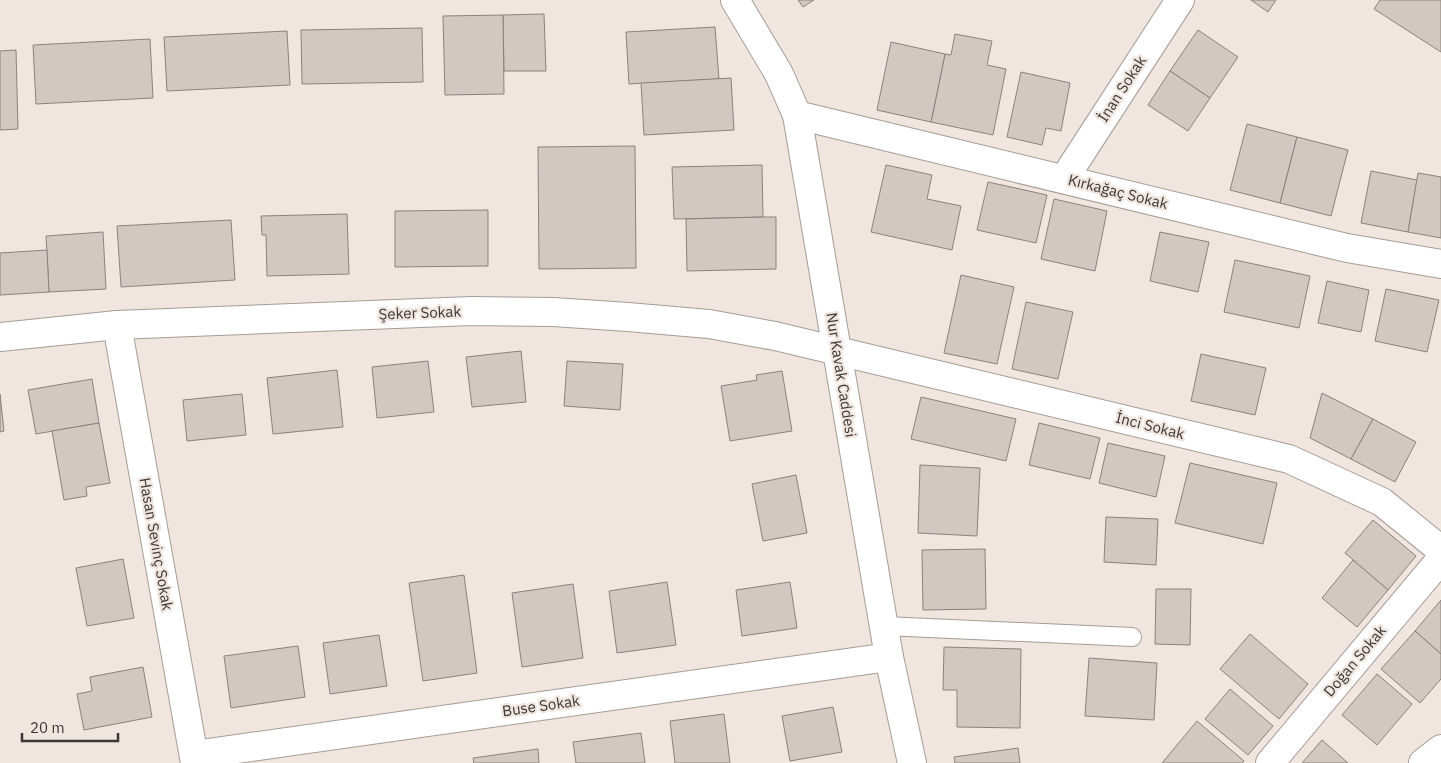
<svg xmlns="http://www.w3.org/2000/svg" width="1441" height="763" font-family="'IBM Plex Sans',sans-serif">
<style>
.building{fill:#d2c7c1;stroke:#8c827d}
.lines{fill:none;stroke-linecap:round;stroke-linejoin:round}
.service-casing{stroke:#a69c96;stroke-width:20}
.minor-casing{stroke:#a69c96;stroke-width:30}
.service{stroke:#fff;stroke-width:18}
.minor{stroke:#fff;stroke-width:28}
.labels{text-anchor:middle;stroke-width:4.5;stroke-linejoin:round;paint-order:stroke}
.street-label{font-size:15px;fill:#3b3734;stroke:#f0e5df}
</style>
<rect width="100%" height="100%" fill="#f0e5df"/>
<!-- building -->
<g class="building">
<path d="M798,0H814L803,7Z"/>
<path d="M1251,0H1276L1268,12Z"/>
<path d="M1380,0H1441V52L1374,9Z"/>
<path d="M544,14L546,71H504L503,15Z"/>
<path d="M503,15L504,94L445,95L443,16Z"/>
<path d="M715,27L719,79L629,84L626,32Z"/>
<path d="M422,28L423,82L302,84L301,30Z"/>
<path d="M1198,30L1238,57L1210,98L1170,71Z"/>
<path d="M287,31L290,85L167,91L164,37Z"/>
<path d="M955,34L992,41L987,65L1006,69L993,135L931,122L945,54L951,55Z"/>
<path d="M150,39L153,98L36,104L33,45Z"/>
<path d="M891,42L945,54L931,122L877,110Z"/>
<path d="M16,50L18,129L0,130V51Z"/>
<path d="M1170,71L1210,98L1188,131L1148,105Z"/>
<path d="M1021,72L1070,83L1061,131L1046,128L1042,145L1007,137Z"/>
<path d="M731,78L734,130L644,135L641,83Z"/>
<path d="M1247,124L1297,137L1280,203L1230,190Z"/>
<path d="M1297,137L1348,150L1331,216L1280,203Z"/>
<path d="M635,146L636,268L539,269L538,147Z"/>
<path d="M762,165L763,217L674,219L672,167Z"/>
<path d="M886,165L932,175L927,199L961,206L952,250L871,232Z"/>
<path d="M1371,171L1417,180L1408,232L1361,223Z"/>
<path d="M1418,173L1441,177V238L1408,232Z"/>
<path d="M988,182L1047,195L1036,243L977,230Z"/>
<path d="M1054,199L1107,211L1095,271L1041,259Z"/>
<path d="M488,210V266L395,267V211Z"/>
<path d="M347,214L349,274L267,276L266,235H262L261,216Z"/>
<path d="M763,217H776V269L687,271L686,219Z"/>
<path d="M231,220L235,280L121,287L117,226Z"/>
<path d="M103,232L106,289L49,292L46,236Z"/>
<path d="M1160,232L1209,242L1198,292L1150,281Z"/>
<path d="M47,250L49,292L0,295V253Z"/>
<path d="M1235,260L1310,276L1299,328L1224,312Z"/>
<path d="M961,275L1014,287L997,364L944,353Z"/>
<path d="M1327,281L1369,290L1361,332L1318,323Z"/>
<path d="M1386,289L1439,300L1427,352L1375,341Z"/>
<path d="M1026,302L1073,312L1058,379L1012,369Z"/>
<path d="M521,351L526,402L472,407L466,357Z"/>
<path d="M1201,354L1266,368L1255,415L1191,401Z"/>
<path d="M428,361L434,412L377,418L372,367Z"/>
<path d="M567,361L623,364L620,410L564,406Z"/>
<path d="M337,370L343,427L273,434L267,378Z"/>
<path d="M782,371L792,431L730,441L721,386L757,380L756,375Z"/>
<path d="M92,379L99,423L36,434L28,390Z"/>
<path d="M1322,393L1373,419L1351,459L1310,438Z"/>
<path d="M0,394L4,431L0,432Z"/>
<path d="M242,394L246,435L187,441L183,400Z"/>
<path d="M921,397L1016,419L1006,461L911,439Z"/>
<path d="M1373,419L1416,442L1395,482L1351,459Z"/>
<path d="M99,423L110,483L86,487L87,496L64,500L52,431Z"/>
<path d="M1039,423L1100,438L1090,479L1029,465Z"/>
<path d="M1108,443L1165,456L1156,497L1099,483Z"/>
<path d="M1190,463L1277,483L1263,544L1175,523Z"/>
<path d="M920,465L980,468L977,536L918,533Z"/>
<path d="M796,475L807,533L763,541L752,484Z"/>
<path d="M1106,517L1158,519L1156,565L1104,562Z"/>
<path d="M1373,520L1416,556L1388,590L1345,553Z"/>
<path d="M985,549L986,609L923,610L922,550Z"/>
<path d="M123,559L134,618L87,626L76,568Z"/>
<path d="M1353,560L1388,590L1357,627L1322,598Z"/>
<path d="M464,575L477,673L423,681L409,583Z"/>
<path d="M667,582L676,645L617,653L609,591Z"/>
<path d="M790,582L797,628L742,636L736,590Z"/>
<path d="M573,584L583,658L522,667L512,593Z"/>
<path d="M1156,589H1191L1190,645L1155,644Z"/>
<path d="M1441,600V654L1415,631Z"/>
<path d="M1415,631L1441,654V679L1420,703L1381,669Z"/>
<path d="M1250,634L1308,684L1279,719L1220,669Z"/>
<path d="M379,635L387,686L330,694L323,643Z"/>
<path d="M298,646L305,697L231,708L224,656Z"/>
<path d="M944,647L1021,649L1020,728L957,727V690H943Z"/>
<path d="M1089,658L1157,663L1154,720L1085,716Z"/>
<path d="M143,667L152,717L84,730L77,694L92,691L90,677Z"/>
<path d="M1377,674L1412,704L1377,745L1342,715Z"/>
<path d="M1230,689L1273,726L1248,755L1205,719Z"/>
<path d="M833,707L842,752L790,761L782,716Z"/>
<path d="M724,714L730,763H675L670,721Z"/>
<path d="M1197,721L1244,761L1242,763H1162Z"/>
<path d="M641,733L645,763H576L573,742Z"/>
<path d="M1322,740L1348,763H1302Z"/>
<path d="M1018,748L1020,763H955L954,757Z"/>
<path d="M538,749L539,763H474L473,758Z"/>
</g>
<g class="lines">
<!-- service casing -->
<g class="service-casing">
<path id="service" d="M884,626L1132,637"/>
</g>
<!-- minor casing -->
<g class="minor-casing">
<g id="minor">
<path d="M735,0L779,74L797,115L889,657L912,763"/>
<path d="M797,115L1347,248L1441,264"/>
<path d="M1064,179L1180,0"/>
<path d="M117,325L195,763"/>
<path d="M0,337L117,325L472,311L553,312L628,317L709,324L775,336L1289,459L1382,502L1441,550"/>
<path d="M194,755L889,657"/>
<path d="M1270,763L1441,559"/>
<path d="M1423,763L1441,749"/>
</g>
</g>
<!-- service -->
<use href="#service" class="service"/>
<!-- minor -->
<use href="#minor" class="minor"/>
</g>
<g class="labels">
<!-- street labels -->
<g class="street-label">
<text transform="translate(1122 89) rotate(-57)" y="5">İnan Sokak</text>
<text transform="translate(1118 192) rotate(14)" y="5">Kırkağaç Sokak</text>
<text transform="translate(420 313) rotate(-2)" y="5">Şeker Sokak</text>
<text transform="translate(841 375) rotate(81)" y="5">Nur Kavak Caddesi</text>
<text transform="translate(1150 426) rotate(14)" y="5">İnci Sokak</text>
<text transform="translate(156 544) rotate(80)" y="5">Hasan Sevinç Sokak</text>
<text transform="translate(1355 661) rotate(-50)" y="5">Doğan Sokak</text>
<text transform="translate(541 706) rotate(-8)" y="5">Buse Sokak</text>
</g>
</g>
<!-- scale -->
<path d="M22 733v8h96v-8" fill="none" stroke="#3b3734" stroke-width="2.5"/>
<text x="30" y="733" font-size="15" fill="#3b3734" stroke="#f0e5df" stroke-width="4" paint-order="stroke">20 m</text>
</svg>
